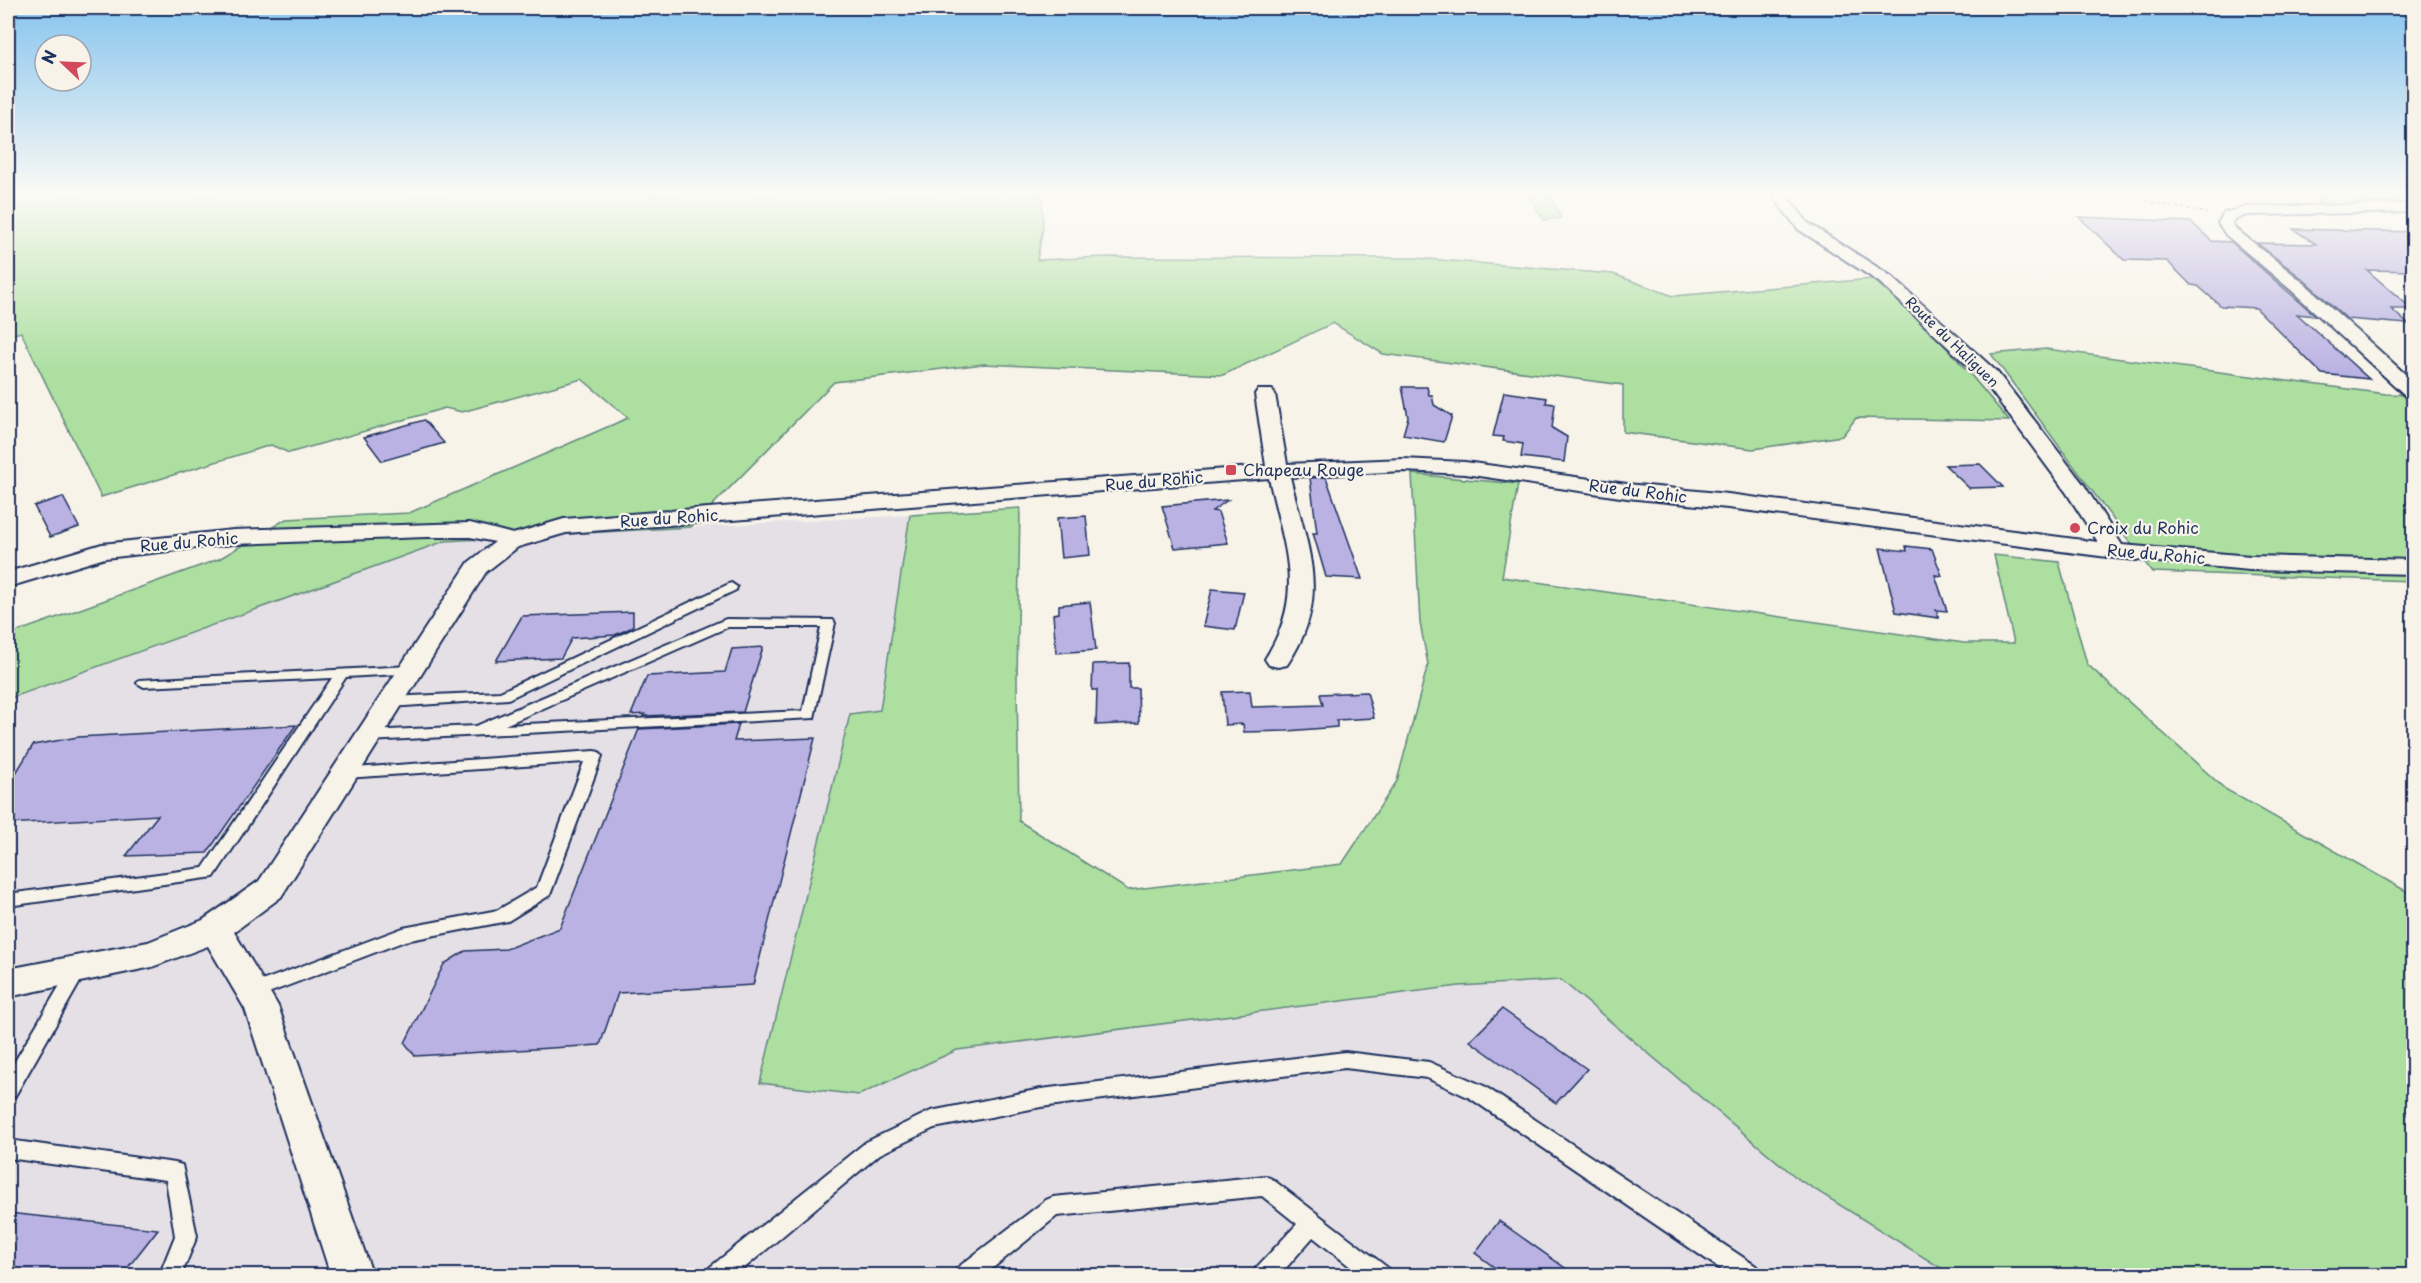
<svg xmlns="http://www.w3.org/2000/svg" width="2421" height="1283" font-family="'Playpen Sans',sans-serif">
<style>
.built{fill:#e5e0e6}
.green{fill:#acdfa0;stroke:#64877f;stroke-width:1.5}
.building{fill:#bab2e3;stroke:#1b2f5e;stroke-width:1.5}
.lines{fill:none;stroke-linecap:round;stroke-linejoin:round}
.service-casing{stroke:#1b2f5e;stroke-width:4}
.minor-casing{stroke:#1b2f5e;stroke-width:4}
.path{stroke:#1b2f5e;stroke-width:2;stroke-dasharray:3 3;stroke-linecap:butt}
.service{fill:#f7f3e8;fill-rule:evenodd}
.minor{fill:#f7f3e8;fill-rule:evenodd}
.poi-dot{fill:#d1495b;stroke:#f7f3e8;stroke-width:2}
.labels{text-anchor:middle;stroke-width:4.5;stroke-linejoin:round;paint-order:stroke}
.far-street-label{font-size:14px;fill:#1b2f5e;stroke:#f7f3e8}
.poi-label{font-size:16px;fill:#1b2f5e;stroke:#f7f3e8;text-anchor:start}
.street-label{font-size:16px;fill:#1b2f5e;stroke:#f7f3e8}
</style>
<rect width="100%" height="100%" fill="#f7f3e8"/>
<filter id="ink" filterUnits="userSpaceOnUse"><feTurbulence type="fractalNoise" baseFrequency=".0167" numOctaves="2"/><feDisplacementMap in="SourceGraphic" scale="12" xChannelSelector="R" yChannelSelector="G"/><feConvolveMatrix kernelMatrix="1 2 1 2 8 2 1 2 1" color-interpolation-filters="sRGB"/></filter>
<g filter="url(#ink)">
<!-- built -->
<path class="built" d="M910,515L880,711L850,714L760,1083L859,1095L957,1050L1459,986L1561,980L1798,1179L1952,1275L8,1276V699L445,541Z"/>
<!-- green -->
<g class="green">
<path d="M8,194H1042L1043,228L1037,260L1106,257L1415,258L1613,274L1673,296L1872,279C1927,321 1966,368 2009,421L1856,418L1842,436L1753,449L1623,432V385L1383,354L1333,323L1223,375L984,364L834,382L691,527L445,541L8,699V635L219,559L286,519L409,513L628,418L582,379L462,412L445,408L289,453L271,445L101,497L21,332L8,336Z"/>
<path d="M1527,194H1550L1561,218L1544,220Z"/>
<path d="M2310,194H2413V205L2323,206Z"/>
<path d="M2046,349L2386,394L2413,395V581L2152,572L1991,354Z"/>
<path d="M1412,474L1518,484L1502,577L1964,643H2014L1994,555L2059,562L2087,664L2225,789L2413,895V1275H1952L1798,1179L1561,980L1459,986L957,1050L859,1095L760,1083L850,714L880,710L910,515L1020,508L1017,680L1019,821L1128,890L1342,864L1397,781L1428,664L1420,623Z"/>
</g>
<!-- building -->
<g class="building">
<path d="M2079,217L2191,222L2212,241L2231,242L2316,316L2297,314L2369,379L2322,374L2256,308L2221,306L2198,286L2191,285L2167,261L2124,260Z"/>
<path d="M2293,229L2414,232V271L2367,270L2412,309H2391L2408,324L2347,319L2304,280L2257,243L2316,244Z"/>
<path d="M1402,387H1427L1429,395H1432L1434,405L1452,416L1444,442L1403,435L1408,417Z"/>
<path d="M1504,392L1547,398L1546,403L1555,404L1552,428L1567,437L1564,462L1521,457L1523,444L1503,441L1504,437L1493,436Z"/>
<path d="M424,420L444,443L382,461L364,437Z"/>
<path d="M1980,464L2003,487L1969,488L1945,465Z"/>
<path d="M1326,477L1362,579L1326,577L1313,533H1317L1310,478Z"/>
<path d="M63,497L79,527L50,537L34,506Z"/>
<path d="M1228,500L1212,511L1218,512L1228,543L1175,548L1162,506Z"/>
<path d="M1086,516L1090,555L1061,558L1057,518Z"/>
<path d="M1906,546L1932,549L1942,576L1935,575L1947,611L1936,610L1939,618L1896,612L1880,548L1907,551Z"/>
<path d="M1212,589L1244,592L1235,630L1203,626Z"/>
<path d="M1090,602L1096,650L1056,653L1053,614L1059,613V605Z"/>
<path d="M633,612V627L615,635L572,638L561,658L496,661L522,616Z"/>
<path d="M763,647L743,712L644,716L645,714L631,715L647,676L725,672L732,649Z"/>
<path d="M1129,663V688H1138L1139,723L1096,725L1097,690H1092L1093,664Z"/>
<path d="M1250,691L1252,707L1323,705L1320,694L1367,692L1374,718L1337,720V727L1287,731L1244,732L1243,724L1225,725L1222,692Z"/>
<path d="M739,724L734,741L815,738L753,985L618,993L600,1045L415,1056L405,1043L444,964L465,951L506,949L560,928L639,729Z"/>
<path d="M296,725L207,853L126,856L158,815L8,824V786L33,745L78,737Z"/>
<path d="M1502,1009L1587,1069L1556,1103L1470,1041Z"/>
<path d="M8,1213L158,1229L122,1275H8Z"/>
<path d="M1499,1221L1575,1275H1505L1475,1253Z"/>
</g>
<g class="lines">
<!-- service casing -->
<g class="service-casing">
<g id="service">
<path d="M731,583L737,587L736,590L508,699L390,707L383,702L390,697L500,692Z"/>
<path d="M726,619L833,620L835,623L814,718L368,741L361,736L368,731L476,726ZM728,627H821L803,711L505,725Z"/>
<path d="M411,666L416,667L418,670L416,673L346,677L214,877L8,906V894L203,868L332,678L144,687L137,683L139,680Z"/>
<path d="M594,751L599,752L602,756L550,895L508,921L405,941L258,997L252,999L246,997L243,992L246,987L403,928L498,910L537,887L584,762L345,778L340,777L337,773L340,769Z"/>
<path d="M78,963L84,965L87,970L84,975L15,1096L8,1098V1073L72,965Z"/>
<path d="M1345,1052L1429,1062L1484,1086L1759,1268L1762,1276H1731L1470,1098L1427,1078L1345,1068L1041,1107L934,1128L880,1154L735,1276H706L709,1268L866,1142L931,1111L1041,1089Z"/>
<path d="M8,1140L175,1163L182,1165L197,1236L181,1276H159L175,1236L166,1180L8,1158Z"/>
<path d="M1265,1176L1272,1179L1388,1268L1391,1276H1362L1313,1237L1279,1276H1253L1256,1268L1297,1224L1262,1196L1057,1216L983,1276H954L957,1268L1046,1200L1053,1197Z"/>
</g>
</g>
<!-- minor casing -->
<g class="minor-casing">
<g id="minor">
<path d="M1771,194H1785L1808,223L1891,276L1997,372L2084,485L2122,545L2250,556L2414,560V574L2250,570L2115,558L1728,508L1627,498L1465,474L1403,471L1290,477C1307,548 1333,597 1287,665L1278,667L1269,665L1265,659C1307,593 1284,548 1269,478L566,533L518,547L486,572L281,897L234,932L278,1006L373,1276H331L245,1009L208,946L152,967L8,997V969L148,942L203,920L259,881L469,562L495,542L470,537H426L233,544L105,558L8,587V572L102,544L233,530L470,523L513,534L564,519L1266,466L1255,394L1258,390H1272L1275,394L1287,464L1403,459L1465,462L1627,484L1728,494L2098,542L2066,492L1983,380L1879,282L1798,229Z"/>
<path d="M2414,204V212L2247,215L2235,219L2232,223L2236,229L2303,282L2414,382V399L2407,397L2291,290L2226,235L2218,223L2224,213L2246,207Z"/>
</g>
</g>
<!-- path -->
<path class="path" d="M2111,194L2207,213"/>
<!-- service -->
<use href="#service" class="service"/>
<!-- minor -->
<use href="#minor" class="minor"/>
</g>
</g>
<!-- sky -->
<linearGradient id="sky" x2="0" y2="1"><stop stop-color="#87c4ee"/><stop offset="0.52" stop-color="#fbfaf5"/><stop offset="1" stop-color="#fbfaf5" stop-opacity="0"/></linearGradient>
<rect width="2421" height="373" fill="url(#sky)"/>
<!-- markers -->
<g class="poi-dot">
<rect x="1225" y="464" width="12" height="12" rx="3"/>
<circle cx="2075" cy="528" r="6"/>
</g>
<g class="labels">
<!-- far-street labels -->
<g class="far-street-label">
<text transform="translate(1952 342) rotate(44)" y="5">Route du Haliguen</text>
</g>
<!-- poi labels -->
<g class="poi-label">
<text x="1243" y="476">Chapeau Rouge</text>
<text x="2087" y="534">Croix du Rohic</text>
</g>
<!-- street labels -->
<g class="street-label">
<text transform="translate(1154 481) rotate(-5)" y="6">Rue du Rohic</text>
<text transform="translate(1638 491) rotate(7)" y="6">Rue du Rohic</text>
<text transform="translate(669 518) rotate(-4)" y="6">Rue du Rohic</text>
<text transform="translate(189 542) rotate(-5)" y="6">Rue du Rohic</text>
<text transform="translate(2156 554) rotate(5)" y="6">Rue du Rohic</text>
</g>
</g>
<!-- margin -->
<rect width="2421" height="1283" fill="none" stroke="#f7f3e8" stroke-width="30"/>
<rect x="15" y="15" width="2391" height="1253" fill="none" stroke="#1b2f5e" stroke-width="2" filter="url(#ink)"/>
<!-- north arrow -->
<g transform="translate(63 63) rotate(293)"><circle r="28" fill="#f7f3e8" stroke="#9fa5b1" stroke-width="1.5"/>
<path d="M0-4.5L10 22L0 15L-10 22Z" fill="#d1495b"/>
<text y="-9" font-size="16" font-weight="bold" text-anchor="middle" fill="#1b2f5e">N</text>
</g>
</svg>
